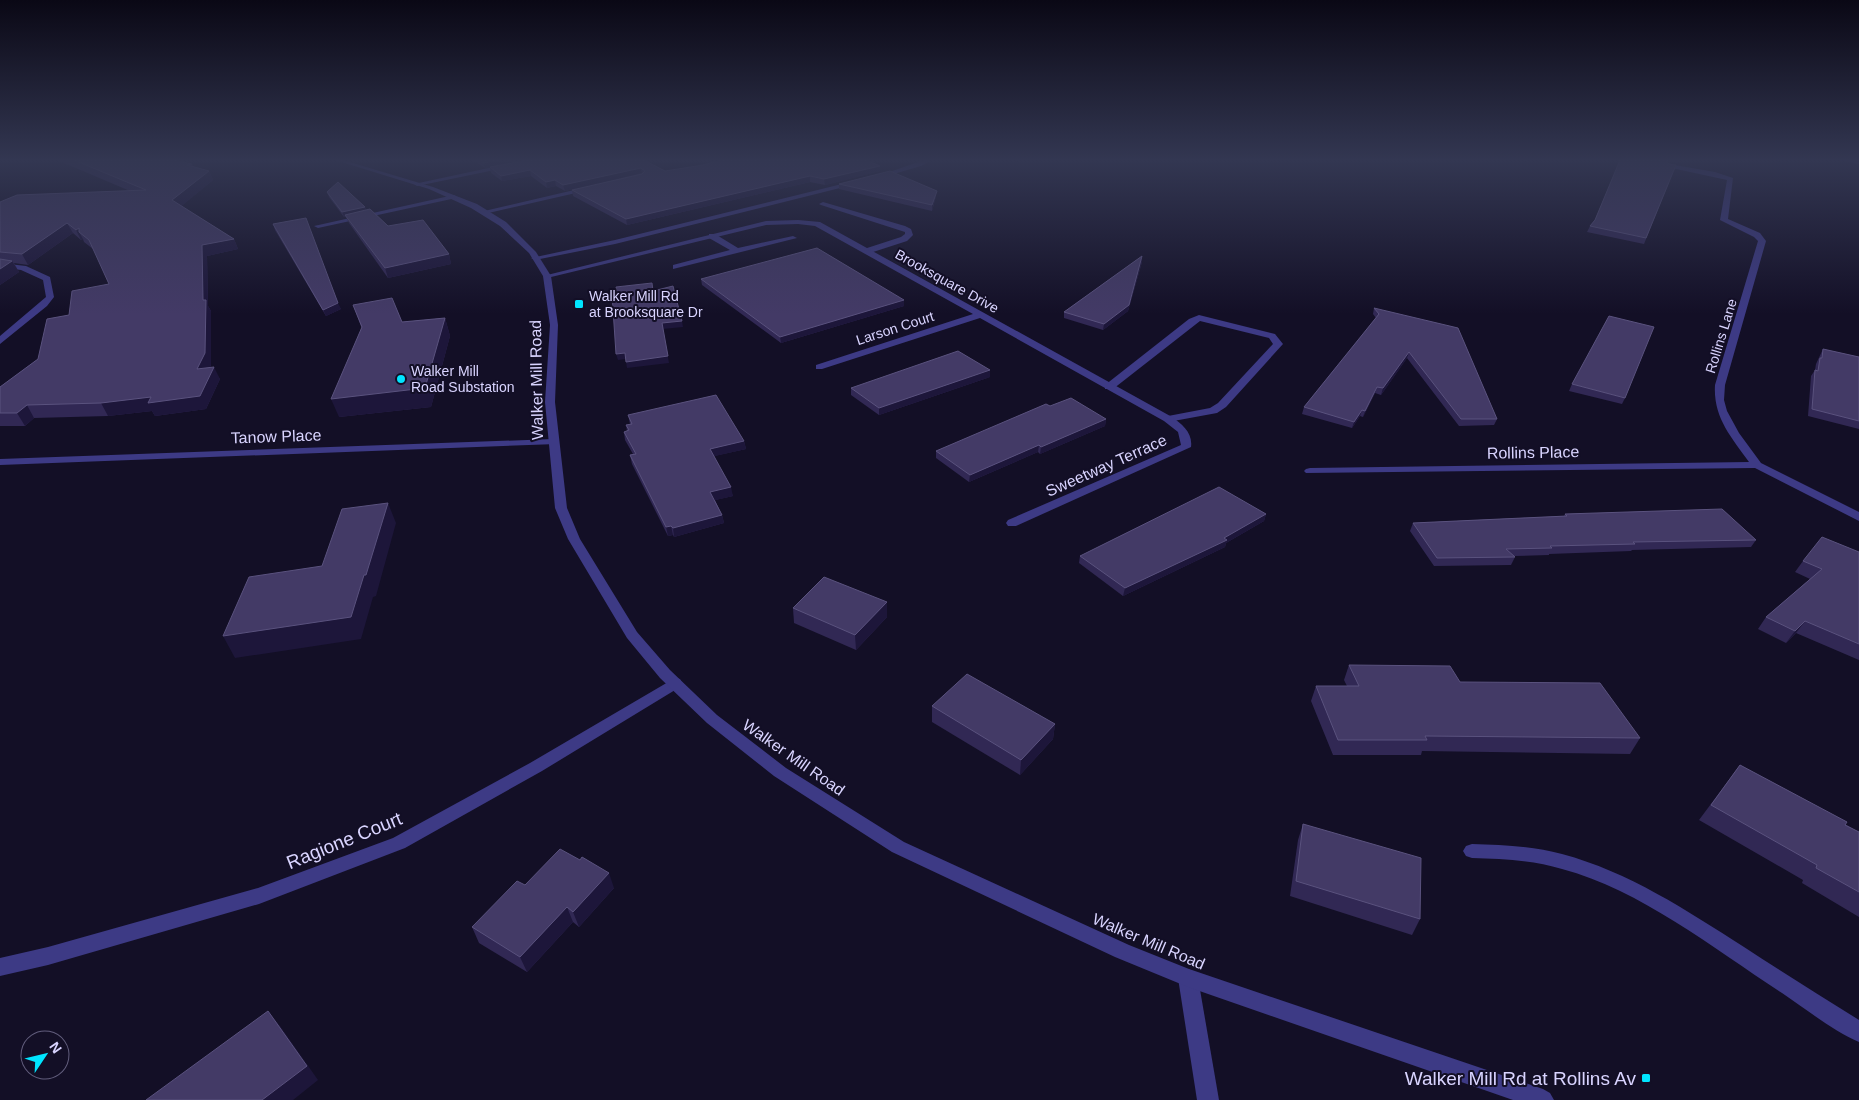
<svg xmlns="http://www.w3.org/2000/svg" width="1859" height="1100" font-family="Arial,sans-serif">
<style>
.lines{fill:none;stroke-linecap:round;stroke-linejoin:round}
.service{fill:#3d3a85;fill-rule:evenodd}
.minor{fill:#3d3a85;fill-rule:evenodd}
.tertiary{fill:#3d3a85;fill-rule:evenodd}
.wall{fill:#312854}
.shaded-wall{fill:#1d163a}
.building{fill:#433a66;stroke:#5a527e}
.poi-dot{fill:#00e5ff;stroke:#130f26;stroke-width:2}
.labels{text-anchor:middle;stroke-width:4;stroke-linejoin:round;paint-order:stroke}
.far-street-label{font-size:14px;fill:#d9d4ff;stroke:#130f26}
.far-poi-label{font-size:14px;fill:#d9d4ff;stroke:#130f26;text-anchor:start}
.street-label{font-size:16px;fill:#d9d4ff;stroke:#130f26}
.near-street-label{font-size:19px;fill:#d9d4ff;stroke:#130f26}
.near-poi-label{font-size:19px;fill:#d9d4ff;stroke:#130f26;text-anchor:end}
</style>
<rect width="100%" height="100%" fill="#130f26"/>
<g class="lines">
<!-- service -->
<g class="service">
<path d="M924,160L930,161L921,166L880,178L875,177Z"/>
<path d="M1839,160H1859V164Z"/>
<path d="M507,164L509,165V167L417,186L414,184Z"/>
<path d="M854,181L857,183L856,184L615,244L535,260L531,258L615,240Z"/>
<path d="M587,187L590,189L589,190L484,214L480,212Z"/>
<path d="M454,195L457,197L456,198L318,228L314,226Z"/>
<path d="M823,202L905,226L911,229L913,235L907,241L870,253H864V249L901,237L905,234V232L821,205L819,204Z"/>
<path d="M709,234H715L738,248L793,236L797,238L673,269V265L730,250L709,238Z"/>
<path d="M0,263L26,266L50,277L54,297L47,306L0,344V336L46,297L43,280L21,270L0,267Z"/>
<path d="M1199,315L1275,334L1283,344L1226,407L1217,413L1168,422L1163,419L1168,416L1210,408L1218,403L1273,344L1269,338L1200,321L1113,389H1105V385L1189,319Z"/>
<path d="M1472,844C1502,845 1533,846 1562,854C1629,872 1686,910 1744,947C1782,972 1821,996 1859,1020V1042C1833,1031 1806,1009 1782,993C1714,949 1641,890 1562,869C1533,860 1502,859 1472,858L1466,856L1463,851L1466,846Z"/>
<path d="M1188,969L1195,972L1198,978L1219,1100H1197L1178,978L1181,972Z"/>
</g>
<!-- minor -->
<g class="minor">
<path d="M1669,164L1715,172L1733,178L1728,219L1760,233L1766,241L1725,385L1724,400L1727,411L1739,433L1761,463L1859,512V521L1755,468L1306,473L1304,471L1306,469L1310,468L1749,462C1731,437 1713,417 1715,385L1758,241L1754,237L1720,220L1727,180L1667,167L1666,166Z"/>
<path d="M798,220L820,222L1172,417C1182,424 1193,433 1191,447L1016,526H1008L1006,523L1008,520L1181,445L1178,432L1164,421L980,318L822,369H816V365L973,314L815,226L798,224L766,225L547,278L543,276L766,221Z"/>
<path d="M553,439L558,442L557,444L0,465V459Z"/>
<path d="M675,678L680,679L682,683L680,687L542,771L405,848L259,904L48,965L0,976V958L48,947L258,888L393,838L530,763Z"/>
</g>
<!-- tertiary -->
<path class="tertiary" d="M335,160H343L433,187L477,204L506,222L536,252L551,276L558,325L555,402L567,508L580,539L637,632L670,670L717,715L786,768L904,842L1129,945L1189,969L1543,1089L1550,1093L1554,1100H1513L1188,987L1115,957L892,852L774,776L707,723L660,678L627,638L568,539L555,508L545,402L550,325L543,276L529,253L500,226L471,208L429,189Z"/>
</g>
<!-- wall -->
<g class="wall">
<path d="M57,160H175L192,164L193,166L209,171L213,180L181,206L234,239L238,249L207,256L208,306L211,311V365L210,367L220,379L206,409L155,416L152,411L108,416L34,418L25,426H0V387L38,359L69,315L109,284L93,249L84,242L83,239L81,240L73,233L28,265L14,263L19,272L0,285V202L130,191Z"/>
<path d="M473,160H644L665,171H880L825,185L810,182L627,225L573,196L572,190L642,173L565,191L556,186L547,188L531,176L502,181L491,173L490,167L485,168Z"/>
<path d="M1620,160H1678L1677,163L1669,162L1668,163L1676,165L1644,244L1587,232L1590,226L1595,220Z"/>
<path d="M839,184L936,196L932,211L839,189Z"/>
<path d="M327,192L365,207L366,210L388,226L449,254L451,264L388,278L349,223L346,217H344L329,197Z"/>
<path d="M273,224L341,309L326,316L275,230Z"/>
<path d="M1142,256V262L1128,311L1103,330L1064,318V312Z"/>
<path d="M701,279L904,300V306L781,343L702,285Z"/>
<path d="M353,305L402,322L445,318L450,336L431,407L339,417L362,329Z"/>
<path d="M1374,308L1497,419L1494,425L1459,426L1407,358L1381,395L1375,393L1363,417L1360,416L1352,428L1302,414L1304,407L1376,318L1373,314Z"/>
<path d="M1823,349L1859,357V429L1808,416L1811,376L1815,370L1816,364Z"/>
<path d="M990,377L879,415L851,395V388Z"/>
<path d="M1572,384L1625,398L1622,404L1569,391Z"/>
<path d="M1050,406L1106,419L1105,426L1040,454L1038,452L969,482L936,458V451Z"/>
<path d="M628,415L744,441L746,449L714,456L733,496L715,500L722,515L724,523L674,537L673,535L668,536L632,464L630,455L633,454L625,440L624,432L627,431L626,425L630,424Z"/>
<path d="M1266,514L1264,521L1226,543L1225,547L1123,596L1079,563L1080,556Z"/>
<path d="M1565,514L1756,540L1751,547L1632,550L1631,551L1549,554V555L1514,556L1515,557L1511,565L1434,566L1410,531L1413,523L1564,516Z"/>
<path d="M1859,552V660L1796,633L1786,643L1758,629L1766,617L1810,579L1795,572L1803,561Z"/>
<path d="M887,602V617L856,650L794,623L793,608Z"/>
<path d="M1349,665L1460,682L1640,738L1630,754L1422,751L1421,755H1333L1311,701L1316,686H1347L1344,680Z"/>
<path d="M932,706L1055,724L1053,739L1020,775L932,722Z"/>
<path d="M1740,765L1859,832V917L1802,883L1803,880L1699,820Z"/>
<path d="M1303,824L1420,919L1412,935L1290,896L1298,840Z"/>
<path d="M525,885L614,888L579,927L573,922L527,972L479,943L472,927Z"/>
</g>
<!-- shaded-wall -->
<g class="shaded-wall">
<path d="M499,160H530L485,168L483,163Z"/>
<path d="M880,166V171L825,185L824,179Z"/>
<path d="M641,168L642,173L565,191L563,185Z"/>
<path d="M530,170L531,176L502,181L501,176Z"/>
<path d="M209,171L213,180L177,210L172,200Z"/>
<path d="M810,176V182L627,225L626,219Z"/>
<path d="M555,180L556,186L547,188L546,182Z"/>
<path d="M937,191L936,196L932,211V205Z"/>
<path d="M365,207L367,212L345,215L346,217H344L342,212Z"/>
<path d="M67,223L73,233L28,265L22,254Z"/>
<path d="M79,228V232L83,239L81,240L76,230Z"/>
<path d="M234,239L238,249L207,256L208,306L211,311V365L203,381L197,369L203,300L202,245Z"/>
<path d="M449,254L451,264L388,278L385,268Z"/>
<path d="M1142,256V262L1128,311L1103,330L1104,324Z"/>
<path d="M12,261L19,272L0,285V269Z"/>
<path d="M904,300V306L781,343L780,337Z"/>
<path d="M338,303L341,309L326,316L323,310Z"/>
<path d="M445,318L450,336L431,407L339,417L331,399Z"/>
<path d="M682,321L683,327L663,329L669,363L627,368L626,362L662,323Z"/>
<path d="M1409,352L1407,358L1381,395L1383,388Z"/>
<path d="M625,353L626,359L618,360L616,354Z"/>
<path d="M214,367L220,379L206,409L155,416L152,411L108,416L101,403L151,397Z"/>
<path d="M990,370V377L879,415V408Z"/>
<path d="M1377,387L1375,393L1363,417L1365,411Z"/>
<path d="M27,405L34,418L25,426L17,413Z"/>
<path d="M1362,410L1360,416L1352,428L1354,422Z"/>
<path d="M1106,419L1105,426L1040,454L1041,447Z"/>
<path d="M744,441L746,449L711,457L710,449Z"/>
<path d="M1039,445L1038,452L969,482L970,475Z"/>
<path d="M731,487L733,496L712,501L710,492Z"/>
<path d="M388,503L396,523L376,596L373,597L361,639L235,658L223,636L364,575Z"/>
<path d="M1266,514L1264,521L1226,543L1225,547L1123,596L1125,588L1224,538Z"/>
<path d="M722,515L724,523L674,537L673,528Z"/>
<path d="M671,526L673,535L668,536L666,527Z"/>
<path d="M887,602V617L856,650L855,635Z"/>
<path d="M1805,621L1796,633L1786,643L1795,631Z"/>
<path d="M1055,724L1053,739L1020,775L1021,760Z"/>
<path d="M609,873L614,888L579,927L573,912Z"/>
<path d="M567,907L573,922L527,972L520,957Z"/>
<path d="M268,1011L280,1026L318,1080L293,1100H262Z"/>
</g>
<!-- building -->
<g class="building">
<path d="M74,160H175L192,164L187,165L209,171L172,200L234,239L202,245L203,300H206L205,353L197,369L214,367L200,396L148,403L151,397L101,403L27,405L17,413H0V387L38,359L47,319L69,315L72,291L109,284L89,240L79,232V228L76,230L67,223L22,254L0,252V202L17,195L146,190Z"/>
<path d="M479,160H499L483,163Z"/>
<path d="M529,160H644L665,171L703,165L721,160H866L880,166L824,179L810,176L626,219L572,190L642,174L645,171L641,168L563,185L555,180L546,182L530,170L501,176L490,167Z"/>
<path d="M1620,160H1668L1666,161L1669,164L1676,165L1646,238L1590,226L1595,220Z"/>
<path d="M890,171L937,191L932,205L839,184Z"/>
<path d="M338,182L365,207L342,212L327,192Z"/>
<path d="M370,209L388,226L423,220L449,254L385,268L345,215Z"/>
<path d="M306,218L338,303L323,310L273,224Z"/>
<path d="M817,248L904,300L780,337L701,279Z"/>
<path d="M1142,256L1129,305L1104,324L1064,312Z"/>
<path d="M0,259L12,261L0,269Z"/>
<path d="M652,283L653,291L673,286L682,321L662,323L668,356L626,362L625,353L616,354L612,294L617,293L616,287Z"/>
<path d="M392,298L402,322L445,318L425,388L331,399L362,327L353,305Z"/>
<path d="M1374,308L1458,328L1497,419H1461L1409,352L1383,388L1377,387L1365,411L1362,410L1354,422L1304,407L1379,314Z"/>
<path d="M1609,316L1654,327L1625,398L1572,384Z"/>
<path d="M1823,349L1859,357V421L1812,409L1815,370L1818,371L1820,358H1822Z"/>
<path d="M958,351L990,370L879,408L851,388Z"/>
<path d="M716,395L744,441L710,449L731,487L710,492L722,515L673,528L671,526L666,527L630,455L636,454L624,432L629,430L626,425L632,424L628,415Z"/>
<path d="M1071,398L1106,419L1041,447L1039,445L970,475L936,451L1046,404L1050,406Z"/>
<path d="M1219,487L1266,514L1224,538L1227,540L1125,588L1080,556Z"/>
<path d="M388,503L366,575H364L351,617L223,636L249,577L322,566L342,509Z"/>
<path d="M1722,509L1756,540L1633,542L1635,544L1550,546L1552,548L1506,549L1515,557L1437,558L1413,523L1567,516L1565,514Z"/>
<path d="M1822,537L1859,552V644L1805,621L1795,631L1766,617L1822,569L1803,561Z"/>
<path d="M824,577L887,602L855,635L793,608Z"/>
<path d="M1349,665L1450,666L1460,682L1600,683L1640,738L1425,736L1427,740H1338L1316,686H1359Z"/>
<path d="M967,674L1055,724L1021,760L932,706Z"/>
<path d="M1740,765L1847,822L1845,825L1859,832V892L1816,868L1817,865L1711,805Z"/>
<path d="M1303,824L1421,858L1420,919L1296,881Z"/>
<path d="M560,849L580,860L582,857L609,873L573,912L567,907L520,957L472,927L517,881L525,885Z"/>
<path d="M268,1011L307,1066L262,1100H146Z"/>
</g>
<!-- sky -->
<linearGradient id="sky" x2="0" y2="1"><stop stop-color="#0a0815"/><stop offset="0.51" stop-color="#333752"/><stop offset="1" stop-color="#333752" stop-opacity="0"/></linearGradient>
<rect width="1859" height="314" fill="url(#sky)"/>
<!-- markers -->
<g class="poi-dot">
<rect x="574" y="299" width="10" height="10" rx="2.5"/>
<circle cx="401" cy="379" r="5"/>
<rect x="1641" y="1073" width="10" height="10" rx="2.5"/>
</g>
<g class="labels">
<!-- far-street labels -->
<g class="far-street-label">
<text transform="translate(947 281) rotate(29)" y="5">Brooksquare Drive</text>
<text transform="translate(895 328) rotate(-18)" y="5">Larson Court</text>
<text transform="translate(1721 336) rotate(-73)" y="5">Rollins Lane</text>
</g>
<!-- far-poi labels -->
<g class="far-poi-label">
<text x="589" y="301">Walker Mill Rd<tspan x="589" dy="16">at Brooksquare Dr</tspan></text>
<text x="411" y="376">Walker Mill<tspan x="411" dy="16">Road Substation</tspan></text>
</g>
<!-- street labels -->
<g class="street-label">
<text transform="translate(536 380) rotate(-91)" y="6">Walker Mill Road</text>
<text transform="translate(276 436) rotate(-2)" y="6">Tanow Place</text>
<text transform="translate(1533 452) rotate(-1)" y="6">Rollins Place</text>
<text transform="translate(1106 465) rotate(-24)" y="6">Sweetway Terrace</text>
<text transform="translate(794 757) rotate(35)" y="6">Walker Mill Road</text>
<text transform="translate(1149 941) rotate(23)" y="6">Walker Mill Road</text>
</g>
<!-- near-street labels -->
<g class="near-street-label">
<text transform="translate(344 840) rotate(-22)" y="7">Ragione Court</text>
</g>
<!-- near-poi labels -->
<g class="near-poi-label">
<text x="1636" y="1085">Walker Mill Rd at Rollins Av</text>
</g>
</g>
<!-- north arrow -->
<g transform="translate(45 1055) rotate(55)"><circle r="24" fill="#130f26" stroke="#625e7d"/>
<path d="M0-4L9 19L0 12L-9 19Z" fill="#00e5ff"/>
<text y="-8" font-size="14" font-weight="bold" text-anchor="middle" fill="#d9d4ff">N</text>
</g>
</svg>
